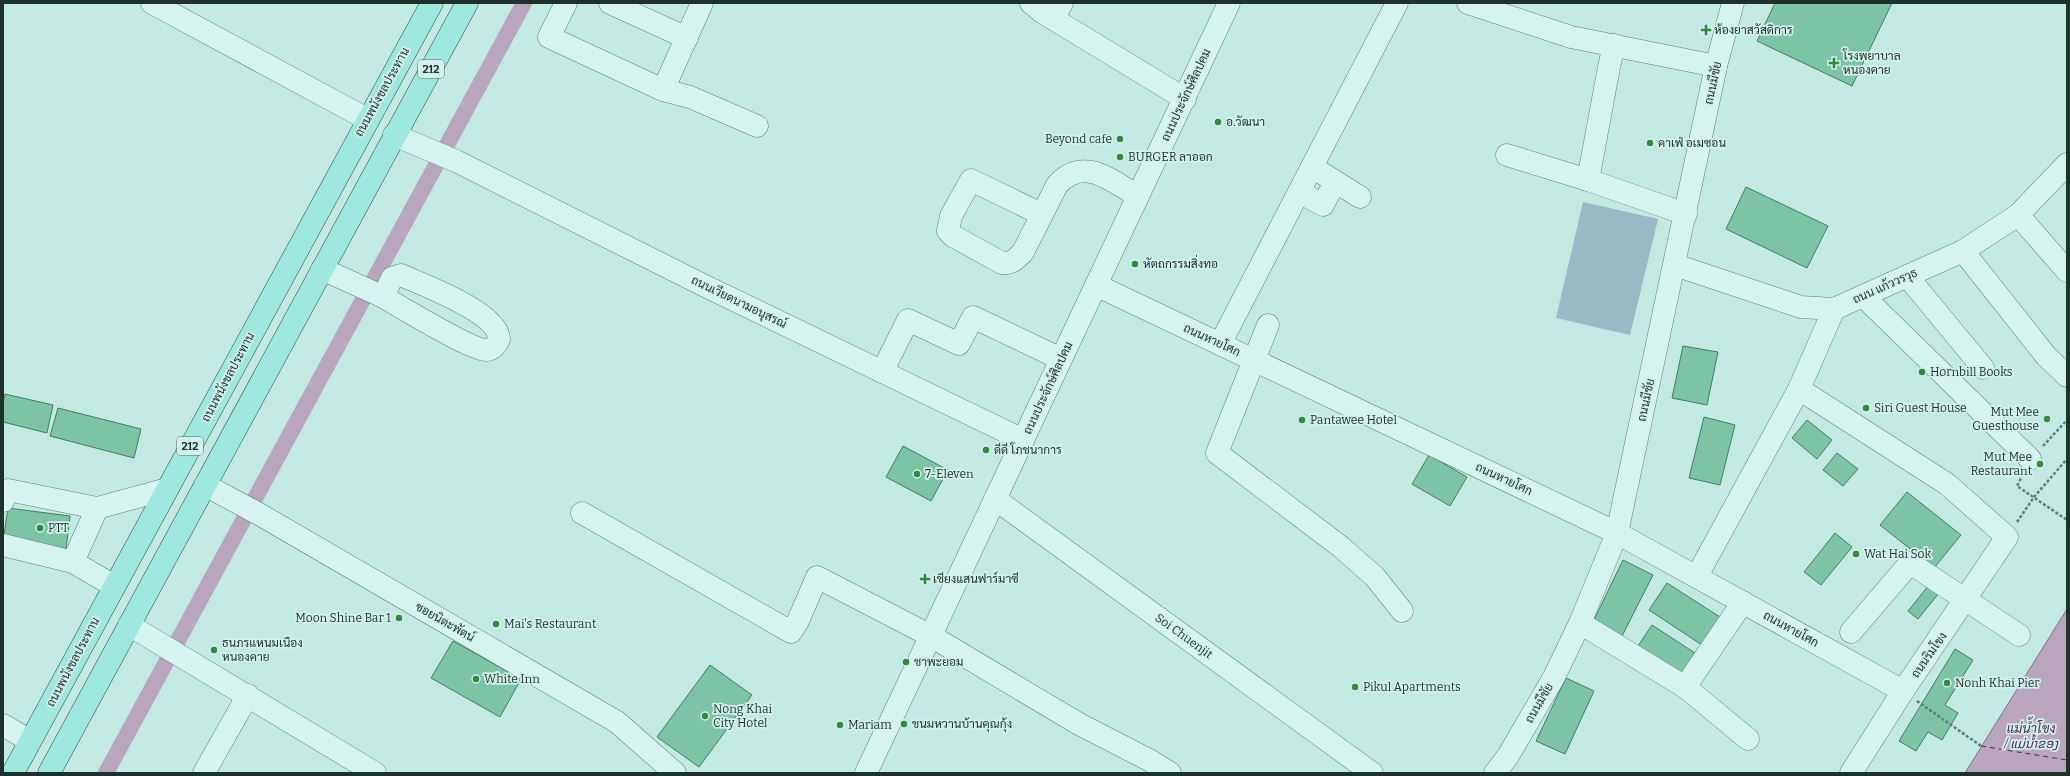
<svg xmlns="http://www.w3.org/2000/svg" width="2070" height="776" font-family="Bitter,'Noto Sans Lao',Sarabun,serif">
<style>
.green{fill:#98b9c5}
.water{fill:#b9a5bc;stroke:#866d89}
.lines{fill:none;stroke-linecap:round;stroke-linejoin:round}
.canal{stroke:#b9a5bc;stroke-width:16}
.ferry{stroke:#502f4d;stroke-width:1;stroke-dasharray:5 4;stroke-linecap:butt}
.building{fill:#7dc3a5;stroke:#447d64}
.minor-casing{stroke:#5c8175;stroke-width:23}
.major-casing{stroke:#304f43;stroke-width:23}
.path{stroke:#5c8175;stroke-width:2.5;stroke-dasharray:3 2;stroke-linecap:butt}
.minor{stroke:#d5f4f0;stroke-width:22}
.major{stroke:#9ee8dd;stroke-width:22}
.poi-dot{fill:#328940;stroke:#d2f1ed;stroke-width:1.5}
.labels{text-anchor:middle;stroke-width:3.5;stroke-linejoin:round;paint-order:stroke}
.shield{fill:#d2f1ed;stroke:#546b65;stroke-width:1}
.shield-label{font-size:11px;font-weight:bold;fill:#1e322b}
.poi-label{font-size:12px;fill:#1e322b;stroke:#d2f1ed;text-anchor:start}
.street-label{font-size:12px;fill:#1e322b;stroke:#d2f1ed}
.water-label{font-size:13px;font-style:italic;fill:#502f4d;stroke:#d2f1ed}
</style>
<rect width="100%" height="100%" fill="#c3e9e3"/>
<!-- green -->
<path class="green" d="M1583,202L1658,219L1630,335L1556,318Z"/>
<!-- water -->
<path class="water" d="M2067,609V773H1965Z"/>
<g class="lines">
<!-- canal -->
<path class="canal" d="M106,773L524,3"/>
<!-- ferry -->
<path class="ferry" d="M1981,746L2067,760"/>
</g>
<!-- building -->
<g class="building">
<path d="M1775,3H1892L1852,86L1757,41Z"/>
<path d="M1746,187L1828,226L1807,268L1726,229Z"/>
<path d="M1683,346L1718,352L1707,405L1672,398Z"/>
<path d="M5,394L53,405L47,433L3,422V403Z"/>
<path d="M58,408L141,429L134,458L50,436Z"/>
<path d="M1704,417L1735,425L1720,485L1689,478Z"/>
<path d="M1807,420L1832,440L1817,459L1792,438Z"/>
<path d="M903,446L948,470L931,501L886,477Z"/>
<path d="M1837,453L1858,469L1843,486L1823,470Z"/>
<path d="M1429,455L1467,477L1450,506L1412,484Z"/>
<path d="M1907,492L1961,535L1934,568L1880,525Z"/>
<path d="M8,508L70,516L66,549L3,541Z"/>
<path d="M1835,533L1852,547L1821,585L1804,572Z"/>
<path d="M1623,560L1653,575L1620,640L1591,626Z"/>
<path d="M1667,583L1720,617L1702,645L1649,610Z"/>
<path d="M1929,585L1939,593L1918,619L1908,611Z"/>
<path d="M1652,625L1695,653L1677,680L1634,652Z"/>
<path d="M453,641L521,679L500,717L431,678Z"/>
<path d="M1955,649L1973,660L1945,705L1958,713L1942,740L1928,732L1916,751L1899,741Z"/>
<path d="M710,665L752,695L699,767L657,737Z"/>
<path d="M1566,678L1594,691L1565,754L1536,741Z"/>
</g>
<g class="lines">
<!-- minor casing -->
<g class="minor-casing">
<g id="minor">
<path d="M152,3L367,119"/>
<path d="M566,3L549,37L663,90L690,97L757,126"/>
<path d="M610,3L687,38"/>
<path d="M1031,3L1042,12L1185,99"/>
<path d="M1468,3L1571,37L1716,66"/>
<path d="M1053,19L1062,3"/>
<path d="M663,90L702,3"/>
<path d="M394,135L456,161L703,285L1023,440"/>
<path d="M1507,155L1588,180L1686,214"/>
<path d="M1312,167L1360,197"/>
<path d="M1588,180L1609,67L1614,45"/>
<path d="M1299,192L1323,205L1335,182"/>
<path d="M1041,214L971,180L951,216L948,231L953,236L1002,263C1012,264 1016,259 1023,252L1057,185C1084,155 1111,181 1138,196"/>
<path d="M2018,215L2067,271"/>
<path d="M1963,251L2046,356L2067,376"/>
<path d="M1675,265L1801,307L1834,309L1963,251L2018,215L2067,164"/>
<path d="M322,269L375,293L383,297C401,307 471,350 486,350C493,350 497,344 499,339C498,312 423,285 401,275L392,278L383,297"/>
<path d="M1907,276L1983,368"/>
<path d="M1096,285L1617,533L1903,691"/>
<path d="M1863,296L2030,459"/>
<path d="M1268,325L1217,453L1341,547L1375,577L1402,611"/>
<path d="M1220,344L1397,3"/>
<path d="M882,372L908,320L959,344L973,317L1061,359"/>
<path d="M1799,389L1947,484L2007,537L1903,691L1851,773"/>
<path d="M205,485L259,514L617,722L675,773"/>
<path d="M995,499L1372,773"/>
<path d="M3,501L8,490L97,508L167,489"/>
<path d="M582,513L791,632L798,621L817,577L931,636L1079,724L1151,761L1170,773"/>
<path d="M3,545L73,562L114,586"/>
<path d="M73,562L97,508"/>
<path d="M1697,576L1799,389L1834,309"/>
<path d="M1580,623L1685,687L1743,602"/>
<path d="M129,625L375,773"/>
<path d="M1851,632L1910,563L2019,635"/>
<path d="M1685,687L1748,739"/>
<path d="M3,725L30,741"/>
<path d="M204,773L248,695"/>
<path d="M866,773L1229,3"/>
<path d="M1495,773L1508,756L1554,677L1580,623L1617,533L1716,66L1733,3"/>
</g>
</g>
<!-- major casing -->
<g class="major-casing">
<g id="major">
<path d="M13,773L432,3"/>
<path d="M49,773L467,3"/>
</g>
</g>
<!-- path -->
<g class="path">
<path d="M2043,446L2067,420"/>
<path d="M2023,474L2017,486L2067,520"/>
<path d="M2017,522L2034,497L2067,459"/>
<path d="M1917,701L1981,746"/>
</g>
<!-- minor -->
<use href="#minor" class="minor"/>
<!-- major -->
<use href="#major" class="major"/>
</g>
<!-- markers -->
<g class="poi-dot">
<path d="M1704 24h4v4h4v4h-4v4h-4v-4h-4v-4h4z"/>
<path d="M1832 57h4v4h4v4h-4v4h-4v-4h-4v-4h4z"/>
<circle cx="1218" cy="122" r="4"/>
<circle cx="1120" cy="139" r="4"/>
<circle cx="1650" cy="143" r="4"/>
<circle cx="1120" cy="157" r="4"/>
<circle cx="1135" cy="264" r="4"/>
<circle cx="1922" cy="372" r="4"/>
<circle cx="1866" cy="408" r="4"/>
<circle cx="2047" cy="419" r="4"/>
<circle cx="1302" cy="420" r="4"/>
<circle cx="986" cy="450" r="4"/>
<circle cx="2040" cy="464" r="4"/>
<circle cx="917" cy="474" r="4"/>
<circle cx="40" cy="528" r="4"/>
<circle cx="1856" cy="554" r="4"/>
<path d="M923 573h4v4h4v4h-4v4h-4v-4h-4v-4h4z"/>
<circle cx="399" cy="618" r="4"/>
<circle cx="496" cy="624" r="4"/>
<circle cx="214" cy="650" r="4"/>
<circle cx="906" cy="662" r="4"/>
<circle cx="476" cy="679" r="4"/>
<circle cx="1947" cy="683" r="4"/>
<circle cx="1355" cy="687" r="4"/>
<circle cx="705" cy="716" r="4"/>
<circle cx="904" cy="724" r="4"/>
<circle cx="840" cy="725" r="4"/>
</g>
<g class="labels">
<!-- shield labels -->
<g class="shield">
<rect x="418" y="60" width="26" height="18" rx="3"/>
<rect x="177" y="437" width="26" height="18" rx="3"/>
</g>
<g class="shield-label">
<text x="431" y="73">212</text>
<text x="190" y="450">212</text>
</g>
<!-- poi labels -->
<g class="poi-label">
<text x="1714" y="34">ห้องยาสวัสดิการ</text>
<text x="1843" y="60">โรงพยาบาล<tspan x="1843" dy="14">หนองคาย</tspan></text>
<text x="1226" y="126">อ.วัฒนา</text>
<text x="1112" y="143" text-anchor="end">Beyond cafe</text>
<text x="1658" y="147">คาเฟ่ อเมซอน</text>
<text x="1128" y="161">BURGER ลาออก</text>
<text x="1143" y="268">หัตถกรรมสิ่งทอ</text>
<text x="1930" y="376">Hornbill Books</text>
<text x="1874" y="412">Siri Guest House</text>
<text x="2039" y="416" text-anchor="end">Mut Mee<tspan x="2039" dy="14">Guesthouse</tspan></text>
<text x="1310" y="424">Pantawee Hotel</text>
<text x="994" y="454">ดีดี โภชนาการ</text>
<text x="2032" y="461" text-anchor="end">Mut Mee<tspan x="2032" dy="14">Restaurant</tspan></text>
<text x="925" y="478">7-Eleven</text>
<text x="48" y="532">PTT</text>
<text x="1864" y="558">Wat Hai Sok</text>
<text x="933" y="583">เชียงแสนฟาร์มาซี</text>
<text x="391" y="622" text-anchor="end">Moon Shine Bar 1</text>
<text x="504" y="628">Mai's Restaurant</text>
<text x="222" y="647">ธนภรแหนมเนือง<tspan x="222" dy="14">หนองคาย</tspan></text>
<text x="914" y="666">ชาพะยอม</text>
<text x="484" y="683">White Inn</text>
<text x="1955" y="687">Nonh Khai Pier</text>
<text x="1363" y="691">Pikul Apartments</text>
<text x="713" y="713">Nong Khai<tspan x="713" dy="14">City Hotel</tspan></text>
<text x="912" y="728">ขนมหวานบ้านคุณกุ้ง</text>
<text x="848" y="729">Mariam</text>
</g>
<!-- street labels -->
<g class="street-label">
<text transform="translate(1713 83) rotate(-78)" y="4">ถนนมีชัย</text>
<text transform="translate(382 92) rotate(-61)" y="4">ถนนพนังชลประทาน</text>
<text transform="translate(1186 95) rotate(-65)" y="4">ถนนประจักษ์ศิลปคม</text>
<text transform="translate(1885 286) rotate(-24)" y="4">ถนน แก้ววรวุธ</text>
<text transform="translate(739 302) rotate(26)" y="4">ถนนเวียดนามอนุสรณ์</text>
<text transform="translate(1212 340) rotate(25)" y="4">ถนนหายโศก</text>
<text transform="translate(228 377) rotate(-62)" y="4">ถนนพนังชลประทาน</text>
<text transform="translate(1048 388) rotate(-65)" y="4">ถนนประจักษ์ศิลปคม</text>
<text transform="translate(1646 400) rotate(-78)" y="4">ถนนมีชัย</text>
<text transform="translate(1504 479) rotate(25)" y="4">ถนนหายโศก</text>
<text transform="translate(445 622) rotate(30)" y="4">ซอยนิตะพัตน์</text>
<text transform="translate(1791 629) rotate(29)" y="4">ถนนหายโศก</text>
<text transform="translate(1184 636) rotate(36)" y="4">Soi Chuenjit</text>
<text transform="translate(1929 655) rotate(-55)" y="4">ถนนริมโขง</text>
<text transform="translate(73 662) rotate(-62)" y="4">ถนนพนังชลประทาน</text>
<text transform="translate(1539 703) rotate(-60)" y="4">ถนนมีชัย</text>
</g>
<!-- water labels -->
<g class="water-label">
<text x="2031" y="733">แม่น้ำโขง<tspan x="2031" dy="15">/ ແມ່ນ້ຳຂອງ</tspan></text>
</g>
</g>
<!-- border -->
<rect width="2070" height="776" fill="none" stroke="#1e322b" stroke-width="8"/>
</svg>
